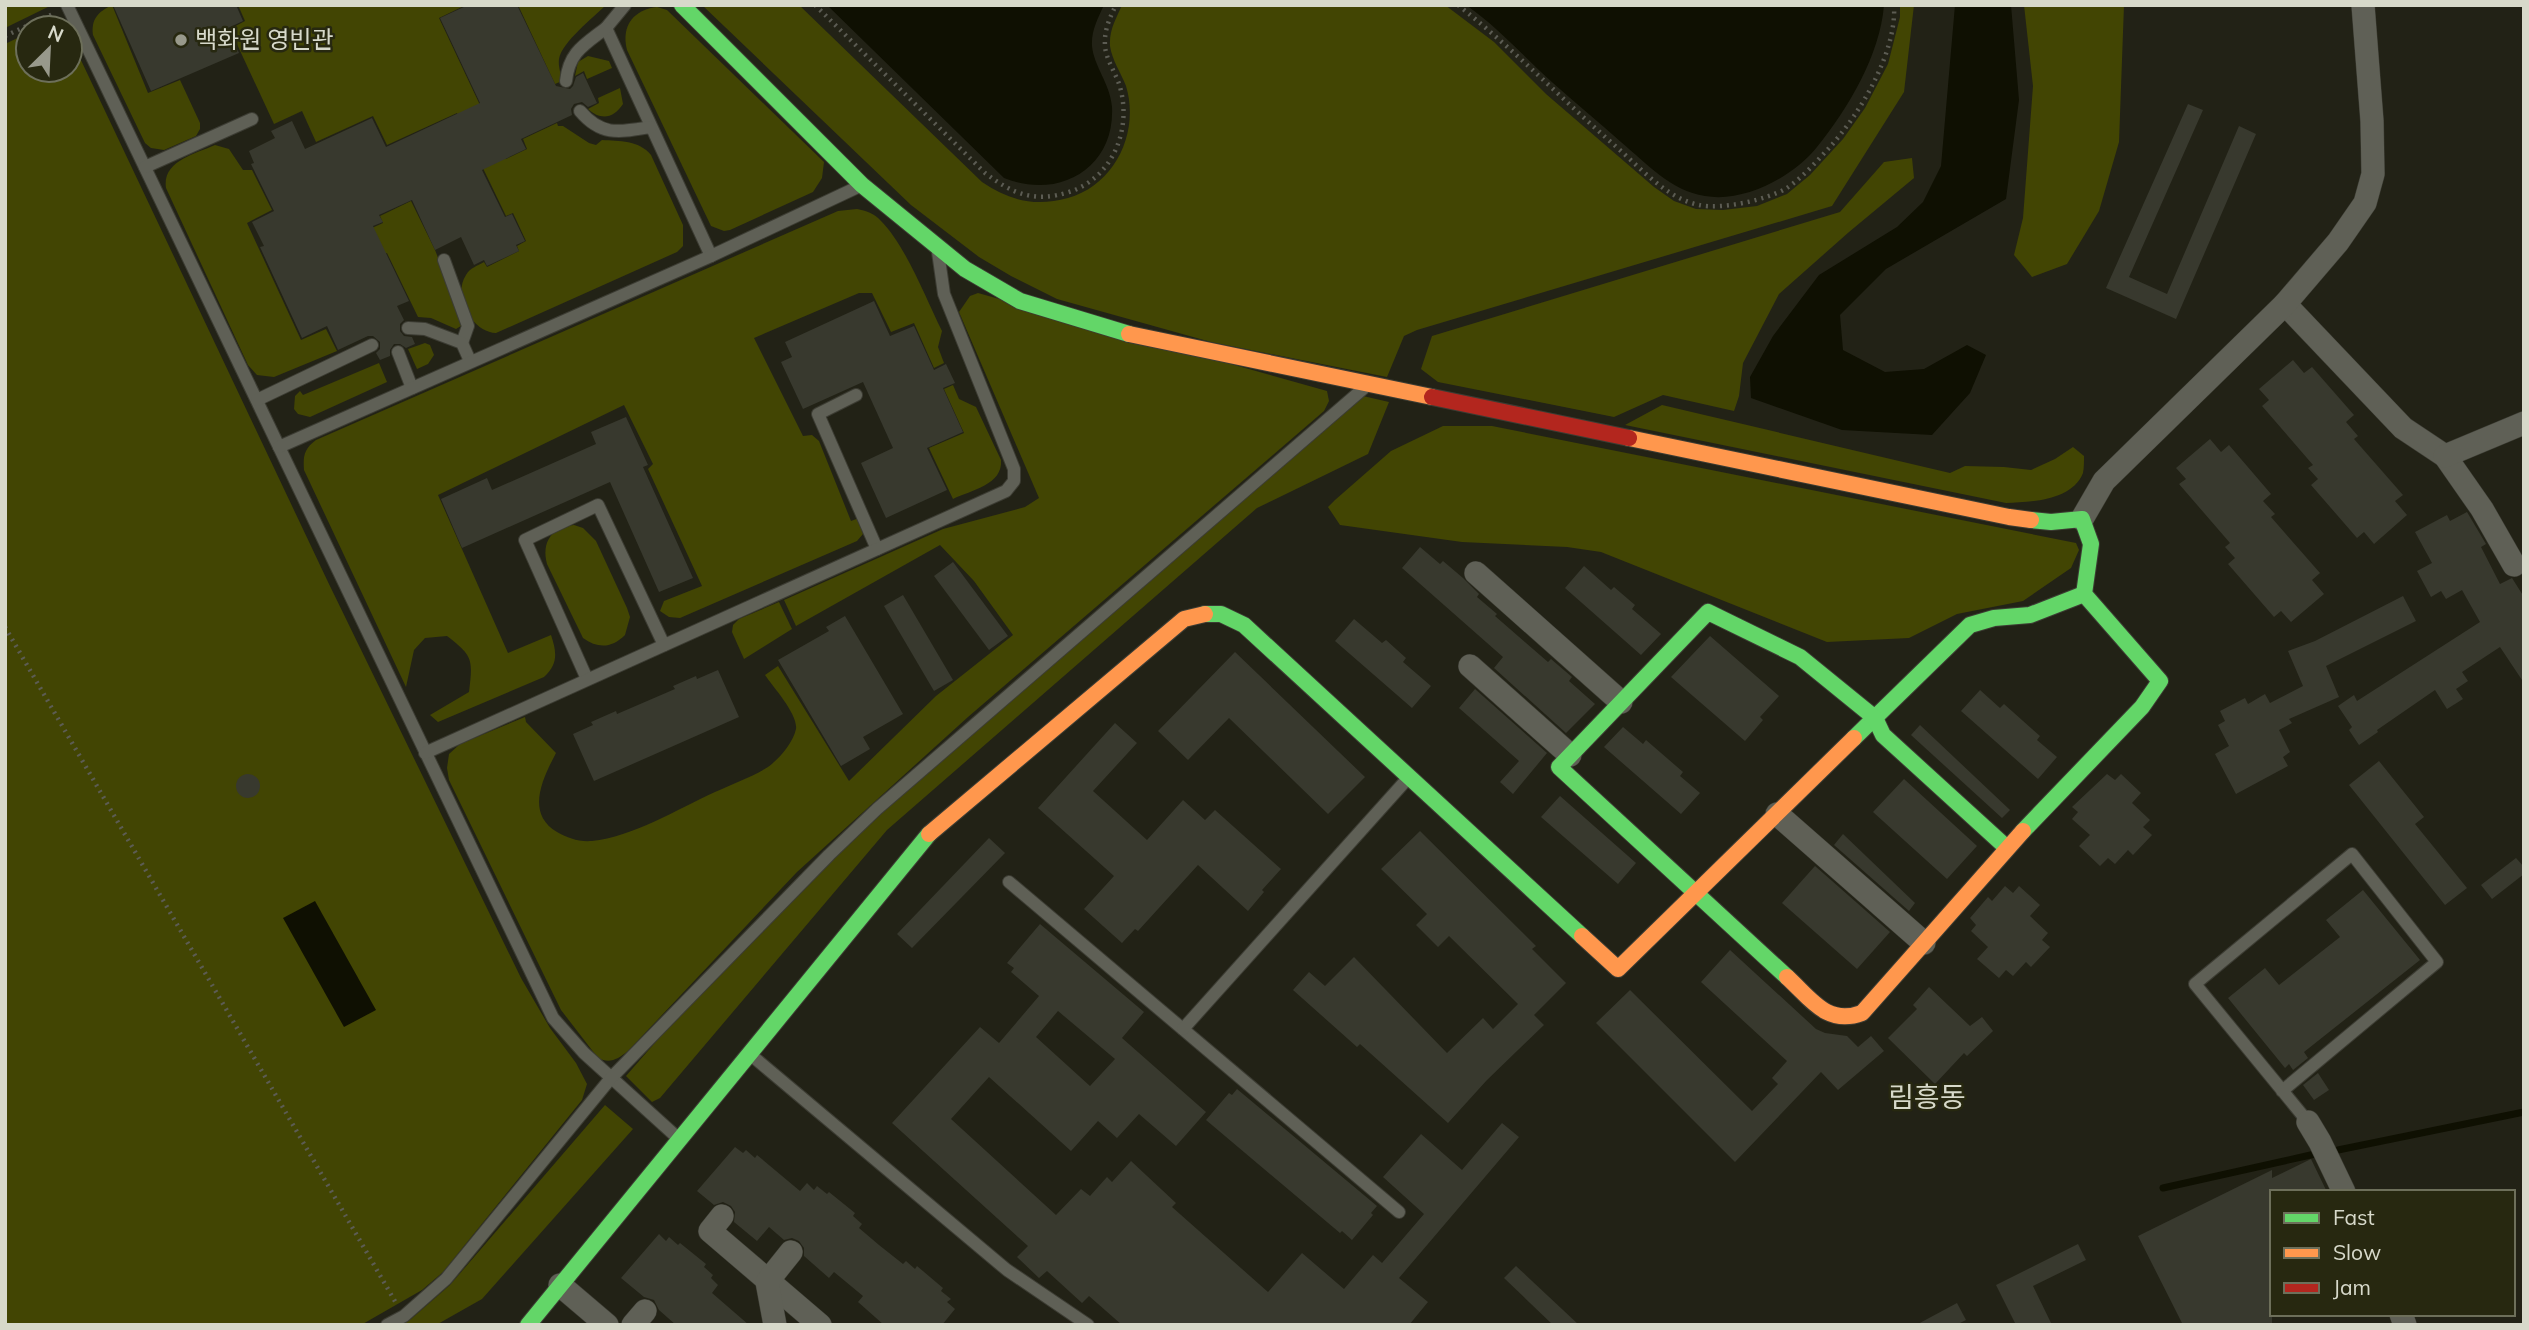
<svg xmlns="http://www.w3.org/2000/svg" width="2529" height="1330" font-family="Mulish,'Noto Sans KR',sans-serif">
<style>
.green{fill:#424503}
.water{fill:#0f1002}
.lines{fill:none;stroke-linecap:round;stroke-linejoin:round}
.stream{stroke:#0f1002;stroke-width:7}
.building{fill:#38392e;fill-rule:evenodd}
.lane-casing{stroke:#3c3c33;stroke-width:14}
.street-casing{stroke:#3c3c33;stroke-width:24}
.fast-casing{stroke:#3c3c33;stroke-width:18}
.slow-casing{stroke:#3c3c33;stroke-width:18}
.jam-casing{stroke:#3c3c33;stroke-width:18}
.path{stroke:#5c5c53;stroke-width:4.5;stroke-dasharray:2 5;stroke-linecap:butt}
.lane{stroke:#5f6056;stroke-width:12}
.street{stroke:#5f6056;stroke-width:23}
.fast{stroke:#63d668;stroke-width:16}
.slow{stroke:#ff974d;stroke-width:16}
.jam{stroke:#b3261e;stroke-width:16}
.poi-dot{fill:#98998b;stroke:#272810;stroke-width:2.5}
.labels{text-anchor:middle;stroke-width:5;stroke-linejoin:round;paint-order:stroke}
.poi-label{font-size:24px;fill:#d7d9ca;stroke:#272810;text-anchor:start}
.quarter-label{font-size:28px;fill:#d7d9ca;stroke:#272810}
</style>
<rect width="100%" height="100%" fill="#222216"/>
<!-- green -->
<g class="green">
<path d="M5,5H52L5,28Z"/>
<path d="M112,5L148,93L180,80L200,123V129L196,136L164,150L151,148L145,143L93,35C91,19 98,12 112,5Z"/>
<path d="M238,5H466L439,18L487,120L465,130L457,113L387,145L373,116L316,142L302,111L274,124L230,29L245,21Z"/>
<path d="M518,5H606C593,18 562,42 559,59C558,66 561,74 562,81L555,84Z"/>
<path d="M702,5H799L982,182C1010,201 1036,207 1068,198C1115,185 1140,132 1126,86C1121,73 1112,60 1110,46C1109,30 1116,19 1122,5H1445L1494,42L1546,94L1654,187L1674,201L1696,209L1723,210L1757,206L1787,194L1810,175L1843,139L1865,108L1888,64L1900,17V5H1914L1904,92L1832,206L1417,330L1404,336L1387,377L1211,342L1057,299L1011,276L979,257L911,205Z"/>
<path d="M2024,5H2124L2119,142L2099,211L2067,264L2032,277L2014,255L2023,218L2033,86Z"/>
<path d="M657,7L667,10L824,162L822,178L813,192L730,230L724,231L711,226L627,50C621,26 633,10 657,7Z"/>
<path d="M28,33V70H70V37L328,582L521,978L550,1028L576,1063L587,1084L582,1100L443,1272L422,1290L361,1325H5V44Z"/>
<path d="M588,56L609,61L612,68L587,79L584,71L575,76L578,62Z"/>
<path d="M620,88L623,104C614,118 601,121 588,109L599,103L598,98Z"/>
<path d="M557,123L558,126H563L589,143L596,145L602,140C619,141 639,140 651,155L683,225V246L677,252L496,333C472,332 452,296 466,275C470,268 477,266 484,262L487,267L519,251L517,246L526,241L513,213L506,216L481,164L503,154L506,159L527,149L523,139Z"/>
<path d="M215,145L229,149L243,170H252L272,210L247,223L301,340L326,329L337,351L274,377L257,375L248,365L166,188C162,161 195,154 215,145Z"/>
<path d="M1912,158L1914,178L1849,232L1779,294L1743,363L1739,396L1734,411L1663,395L1614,417L1438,382L1421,369L1432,336L1840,212L1884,162Z"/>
<path d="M411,201L435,250L464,324L456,329L431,318L418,317L387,253L348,271L341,242L383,223L380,216Z"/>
<path d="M857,209C866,211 874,213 881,221C906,246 926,299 942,331L938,347L944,363L934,368L914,323L891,332L872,293H859L754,338L803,436L812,435L819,441L851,521L859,518L863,534L857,541L680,618L669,617L660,611L664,601L702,586L648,469L653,464L624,405L438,495L508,653L551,635C557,653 558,664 544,677L438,722L430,715L469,692C473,659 473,656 447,636L425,638L414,650L406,687L304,470C303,456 304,449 316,440L838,211Z"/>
<path d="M978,293L1327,391L1329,401L1324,411L968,717L797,872L628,1051C618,1059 610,1064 598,1058L561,1010L449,780L447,768L449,754L460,744L525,717L526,722L556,753C543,778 525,813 557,832C568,838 578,842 592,841C632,837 678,809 715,792C732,784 752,777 768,767C779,759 793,743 796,729C798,714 773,687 765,675L778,666L849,781L936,696L1013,635L974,581L940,545L796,626L784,600L943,529L1025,507L1039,498L959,312L970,296Z"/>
<path d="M425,343L430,345L434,355L428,364L417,369L408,349Z"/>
<path d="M379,363L387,382L310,417L298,414L294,409L295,396L300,391L303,395Z"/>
<path d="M953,385L959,399L976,407L1001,460C1003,485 971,490 953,499L929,448L964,433L944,389Z"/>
<path d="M1363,396L1389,402L1368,454L1257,508L887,830L660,1098L652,1102L626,1076L687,1006L880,813Z"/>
<path d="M1662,405L1950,473L1965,466L2004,467L2031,470L2055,459L2073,447L2084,456C2084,461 2084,468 2083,473C2072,501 2030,502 2006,503L1625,425Z"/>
<path d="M1443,426H1492L2076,543L2079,550L2071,568L2023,601L1957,614L1909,638L1827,642L1601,552L1567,547L1462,542L1340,525L1328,507L1335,500L1391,451Z"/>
<path d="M574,525L583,528L596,541L627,608L630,617L625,635C612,648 598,649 583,638L547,564C541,542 552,527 574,525Z"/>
<path d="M779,602L792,629L744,659L732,632L733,625L739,619Z"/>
<path d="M605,1105L633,1129L482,1299L436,1325H400L411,1319L450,1285Z"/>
</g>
<!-- water -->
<g class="water">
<path d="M827,5H1104C1098,18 1091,31 1092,46C1094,67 1110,83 1112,107C1115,169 1058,200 1004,178Z"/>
<path d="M1466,5H1884C1880,55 1848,109 1817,147C1793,177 1744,203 1705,196C1671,191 1646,163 1621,142C1599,122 1575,103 1553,83C1524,57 1499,28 1466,5Z"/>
<path d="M1955,5H2011L2019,100L2006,199L1886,269L1840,315L1843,350L1885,372L1924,369L1967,345L1986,355L1970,393L1932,435L1842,430L1751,398L1750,377L1773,336L1819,275L1897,227L1923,202L1941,166Z"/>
<path d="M315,901L376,1010L344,1027L283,918Z"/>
</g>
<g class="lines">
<!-- stream -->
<g class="stream">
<path d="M2338,1150L2524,1112"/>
<path d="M2163,1188L2315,1154"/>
</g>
</g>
<!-- building -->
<g class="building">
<path d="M113,5H236L243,21L228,28L239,53L151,91Z"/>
<path d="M468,5H517L556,86L570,89L573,86L576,77L583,73L597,103L588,107L582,102L574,104L571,109L572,115L521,139L526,149L482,170L505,217L512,214L525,241L516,245L519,251L487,266L484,260L474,265L461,237L435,250L412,200L379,215L383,222L373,226L409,301L397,306L404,320L400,324V331L404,336L412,337L415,344L406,348L400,344H394L390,350V356L380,360L376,353L380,349V342L373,336H368L338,350L327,326L302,338L260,247L264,246L252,222L274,211L251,164L254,163L249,151L275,138L271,131L292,121L305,149L372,118L386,147L480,103L440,18Z"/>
<path d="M2188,104L2203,110L2129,277L2167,294L2239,126L2256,134L2176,319L2106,288Z"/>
<path d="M874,301L890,336L914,326L934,370L946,364L955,383L943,388L963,432L927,448L947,490L886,518L861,463L893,448L863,382L803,409L781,362L792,357L785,342Z"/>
<path d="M2293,360L2304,373L2312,367L2354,415L2346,422L2358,436L2354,439L2403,495L2395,501L2407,515L2374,544L2364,532L2357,538L2311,485L2318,479L2308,468L2313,465L2262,406L2269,400L2259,389Z"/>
<path d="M626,417L648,465L643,467L693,578L659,592L610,482L462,548L441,499L487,478L492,490L596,444L591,432Z"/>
<path d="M2210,439L2221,452L2229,445L2271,494L2263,501L2275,514L2271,517L2320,573L2312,580L2324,594L2291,622L2281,611L2274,617L2228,564L2235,558L2225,547L2230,543L2179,484L2186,479L2176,468Z"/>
<path d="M2467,512L2486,544L2481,547L2500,584L2512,578L2524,597V683L2500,647L2462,672L2468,681L2456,689L2463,699L2447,709L2435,690L2377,730L2378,732L2359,745L2349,730L2352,727L2338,706L2354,695L2357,701L2480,622L2462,590L2446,599L2441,591L2431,597L2417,571L2432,563L2415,532L2447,515L2450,521Z"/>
<path d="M1420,547L1440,564L1443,561L1463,578L1479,594L1477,597L1497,614L1495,616L1548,662L1551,659L1572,677L1569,681L1595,704L1566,733L1494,668L1503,657L1402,568Z"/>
<path d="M953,562L1008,636L989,650L934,576Z"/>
<path d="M1584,566L1611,590L1614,587L1635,605L1632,609L1661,634L1641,655L1565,588Z"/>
<path d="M903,595L953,680L934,691L884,606Z"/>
<path d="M2403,596L2416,621L2326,666L2339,697L2289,719L2292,723L2279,730L2290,752L2283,757L2288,766L2236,794L2215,754L2229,746L2218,725L2225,721L2220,711L2245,698L2248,704L2265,694L2270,703L2303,686L2288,651L2315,641Z"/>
<path d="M845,616L903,714L863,737L870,749L841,766L778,660L829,631L826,627Z"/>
<path d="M1354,619L1382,643L1386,640L1406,658L1403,662L1431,686L1412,708L1335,641Z"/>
<path d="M1710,636L1779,696L1760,717L1763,720L1745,741L1671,677Z"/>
<path d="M1235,652L1365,777L1328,814L1229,718L1188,760L1158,731Z"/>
<path d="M718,670L739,717L594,781L573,734L593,725L591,722L616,711L617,714L675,689L673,686L696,676L697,679Z"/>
<path d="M1475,689L1547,753L1513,794L1500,782L1519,761L1459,708Z"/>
<path d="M1980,690L2000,708L2004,704L2040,736L2037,740L2057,757L2038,779L1961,711Z"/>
<path d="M1115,723L1137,743L1093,791L1147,840L1183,800L1205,820L1215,810L1281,869L1262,890L1264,892L1248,911L1198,865L1138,931L1135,929L1122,943L1084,909L1114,876L1038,808Z"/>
<path d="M1920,725L2010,810L2002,818L1911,735Z"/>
<path d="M1623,727L1643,744L1646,740L1683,772L1680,776L1700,793L1681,814L1604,747Z"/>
<path d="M2379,761L2424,817L2415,824L2467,888L2445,905L2349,785Z"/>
<circle cx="248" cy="786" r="12"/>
<path d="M2107,774L2115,780L2121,774L2141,793L2132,803L2150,820L2143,827L2152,835L2133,855L2128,850L2115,864L2108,858L2100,866L2079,846L2090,835L2072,819L2078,812L2072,807Z"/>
<path d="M1904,779L1977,846L1947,879L1873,812Z"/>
<path d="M1560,796L1636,863L1618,884L1541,817Z"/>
<path d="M1420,831L1536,946L1532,949L1566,983L1534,1015L1544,1025L1487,1080L1448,1123L1360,1044L1357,1047L1293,990L1309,972L1325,986L1354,957L1447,1053L1483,1018L1493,1029L1518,1004L1449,936L1438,947L1416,925L1427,914L1381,869Z"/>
<path d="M1843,834L1915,903L1909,911L1834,845Z"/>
<path d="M989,838L1005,853L912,948L897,934Z"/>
<path d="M2516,858L2524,867V874L2492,899L2481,885Z"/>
<path d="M1815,866L1890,932L1857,969L1782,903Z"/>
<path d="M2005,886L2013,893L2019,886L2040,905L2030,916L2048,933L2042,940L2050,947L2031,967L2026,962L2013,976L2006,970L1999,978L1977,959L1988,947L1971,931L1976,925L1970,918L1988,897L1992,901Z"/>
<path d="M2363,890L2420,960L2304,1052L2308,1058L2293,1070L2289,1064L2285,1068L2228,998L2265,968L2279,985L2340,937L2326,920Z"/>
<path d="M1040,924L1144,1012L1122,1038L1206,1112L1176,1146L1139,1114L1117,1138L1098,1121L1071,1151L989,1077L951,1119L1056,1215L1081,1189L1090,1196L1107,1177L1112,1182L1131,1161L1176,1203L1172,1207L1268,1292L1302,1253L1344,1289L1373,1255L1382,1263L1424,1214L1383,1177L1421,1134L1462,1170L1502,1123L1519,1137L1399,1278L1428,1302L1409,1325H1122L1089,1296L1082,1303L1047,1271L1039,1278L1017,1257L1028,1246L892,1123L980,1027L999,1043L1039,996L1011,972L1014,968L1007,963ZM1058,1011L1115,1059L1090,1086L1036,1037Z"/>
<path d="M1730,950L1816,1029L1825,1033L1847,1036L1858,1047L1871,1036L1884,1051L1838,1090L1821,1072L1735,1162L1596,1023L1630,990L1752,1111L1778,1084L1772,1078L1787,1061L1701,982Z"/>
<path d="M1929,987L1970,1026L1982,1017L1993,1031L1967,1056L1964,1053L1935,1084L1888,1038L1917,1009L1913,1005Z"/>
<path d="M2318,1073L2329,1090L2314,1100L2303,1085Z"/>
<path d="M1237,1089L1377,1206L1371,1213L1373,1215L1352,1240L1342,1231L1340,1233L1206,1120L1229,1093L1232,1095Z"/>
<path d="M735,1147L743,1153L746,1150L755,1158L757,1155L800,1191L807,1183L814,1190L817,1186L827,1194L829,1192L855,1213L853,1216L862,1224L859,1228L879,1245L903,1264L906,1261L915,1269L917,1266L943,1288L941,1291L951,1299L947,1302L955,1309L942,1325H884L858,1302L863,1296L834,1272L829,1278L804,1256V1248L799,1241L792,1238L784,1240L769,1227L757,1241L734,1222L735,1212L731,1206L723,1202L714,1205L697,1191Z"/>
<path d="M2311,1159L2327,1192H2272V1325H2183L2138,1236L2272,1170V1178Z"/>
<path d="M659,1234L666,1241L669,1237L678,1245L680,1243L706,1264L704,1267L713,1275L711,1278L718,1285L712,1293L749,1325H676L659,1310L654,1300L644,1297L621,1278Z"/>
<path d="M2078,1244L2086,1260L2033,1286L2052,1325H2016L1996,1285Z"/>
<path d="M1516,1266L1579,1325H1553L1504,1278Z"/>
<path d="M1957,1303L1966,1320L1956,1325H1916Z"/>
</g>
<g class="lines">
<!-- lane casing -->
<g class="lane-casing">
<g id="lane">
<path d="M67,5L553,1018L584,1053L679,1139"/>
<path d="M625,5L606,28L711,256"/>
<path d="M566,81C569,52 584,45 606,28"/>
<path d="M580,111C602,137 620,132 651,127"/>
<path d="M145,167L252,119"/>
<path d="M444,260L468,326L462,343"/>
<path d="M408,328L425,329L462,343L470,361"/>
<path d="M398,352L412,388"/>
<path d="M856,395L818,414L877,549"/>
<path d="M257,400L372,345"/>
<path d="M279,447L711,256L860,186"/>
<path d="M587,679L525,540L598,505L664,645"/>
<path d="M425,753L1006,491L1014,481V469L944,294L938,252"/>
<path d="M1009,882L1399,1212"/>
<path d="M1183,1029L1409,777"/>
<path d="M751,1055L1007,1270L1088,1325"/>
<path d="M2282,1091L2437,962L2352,854L2195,984L2308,1122"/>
<path d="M387,1325L404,1316L446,1279L611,1078L829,855L877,809L1364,388"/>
</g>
</g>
<!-- street casing -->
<g class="street-casing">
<g id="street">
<path d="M2285,304L2403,428L2445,456L2482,509L2514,565"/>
<path d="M2445,456L2524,423"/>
<path d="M2082,519L2104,481L2285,304L2338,242L2365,203L2373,174L2372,121L2363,5"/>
<path d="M1476,573L1621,702"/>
<path d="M1470,666L1570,755"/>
<path d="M1777,814L1924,943"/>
<path d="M2308,1122L2320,1142L2344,1192"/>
<path d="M722,1216L710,1231L820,1325"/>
<path d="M560,1285L607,1325"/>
<path d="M2401,1314L2405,1325"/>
<path d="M633,1325L645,1311"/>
<path d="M775,1325L767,1282L791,1252"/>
</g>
</g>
<!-- fast casing -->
<g class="fast-casing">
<g id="fast">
<path d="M682,5L862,185L965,269L1020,301L1129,334"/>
<path d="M1205,614H1221L1244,625L1582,936"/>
<path d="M1854,738L1970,625L1994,618L2030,615L2084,594"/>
<path d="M2023,831L2142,707L2160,681L2084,594L2091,544L2082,519L2051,522L2031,520"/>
<path d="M1787,977L1559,767L1708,612L1800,657L1875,718L1883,735L2007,848"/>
<path d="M528,1325L929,834"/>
</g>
</g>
<!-- slow casing -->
<g class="slow-casing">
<g id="slow">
<path d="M1129,334L1432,397"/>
<path d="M1629,438L2009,517L2031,520"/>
<path d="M929,834L1184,619L1205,614"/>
<path d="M1582,936L1618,969L1854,738"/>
<path d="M1787,977C1811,999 1827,1026 1862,1013L2023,831"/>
</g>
</g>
<!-- jam casing -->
<g class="jam-casing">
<path id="jam" d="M1432,397L1629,438"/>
</g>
<!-- path -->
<g class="path">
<path d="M815,5L985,173C1013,194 1034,203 1069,192C1113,178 1132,129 1120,87C1116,73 1106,60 1105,46C1104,31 1109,19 1116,5"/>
<path d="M1458,5C1512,48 1561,98 1613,144C1638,165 1665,198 1699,205C1722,210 1766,200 1787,188C1803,177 1816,162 1829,148C1860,114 1897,52 1894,5"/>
<path d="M5,36L55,13"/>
<path d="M5,627L396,1303"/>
</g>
<!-- lane -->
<use href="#lane" class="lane"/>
<!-- street -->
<use href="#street" class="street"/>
<!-- fast -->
<use href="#fast" class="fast"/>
<!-- slow -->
<use href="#slow" class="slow"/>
<!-- jam -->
<use href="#jam" class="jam"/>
</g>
<!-- markers -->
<circle class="poi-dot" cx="181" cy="40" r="7"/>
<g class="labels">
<!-- poi labels -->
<g class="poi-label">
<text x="195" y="48">백화원 영빈관</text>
</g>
<!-- quarter labels -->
<g class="quarter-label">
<text x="1927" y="1107">림흥동</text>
</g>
</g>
<!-- border -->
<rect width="2529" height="1330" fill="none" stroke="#d7d9ca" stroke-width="14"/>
<!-- legend -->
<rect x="2270" y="1190" width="245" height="126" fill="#272810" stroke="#6d6f5a" stroke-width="2"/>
<rect x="2284" y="1213" width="35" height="10" fill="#63d668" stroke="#6d6f5a" stroke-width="2"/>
<text x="2333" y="1225" font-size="21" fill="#d7d9ca">Fast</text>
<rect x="2284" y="1248" width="35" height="10" fill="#ff974d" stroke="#6d6f5a" stroke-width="2"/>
<text x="2333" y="1260" font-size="21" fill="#d7d9ca">Slow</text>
<rect x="2284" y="1283" width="35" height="10" fill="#b3261e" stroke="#6d6f5a" stroke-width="2"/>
<text x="2333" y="1295" font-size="21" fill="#d7d9ca">Jam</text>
<!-- north arrow -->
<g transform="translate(49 49) rotate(24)"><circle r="33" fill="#272810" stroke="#6d6f5a" stroke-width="2"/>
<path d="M0-5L12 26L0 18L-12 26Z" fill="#98998b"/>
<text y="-10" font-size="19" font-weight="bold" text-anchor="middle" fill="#d7d9ca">N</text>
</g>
</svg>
